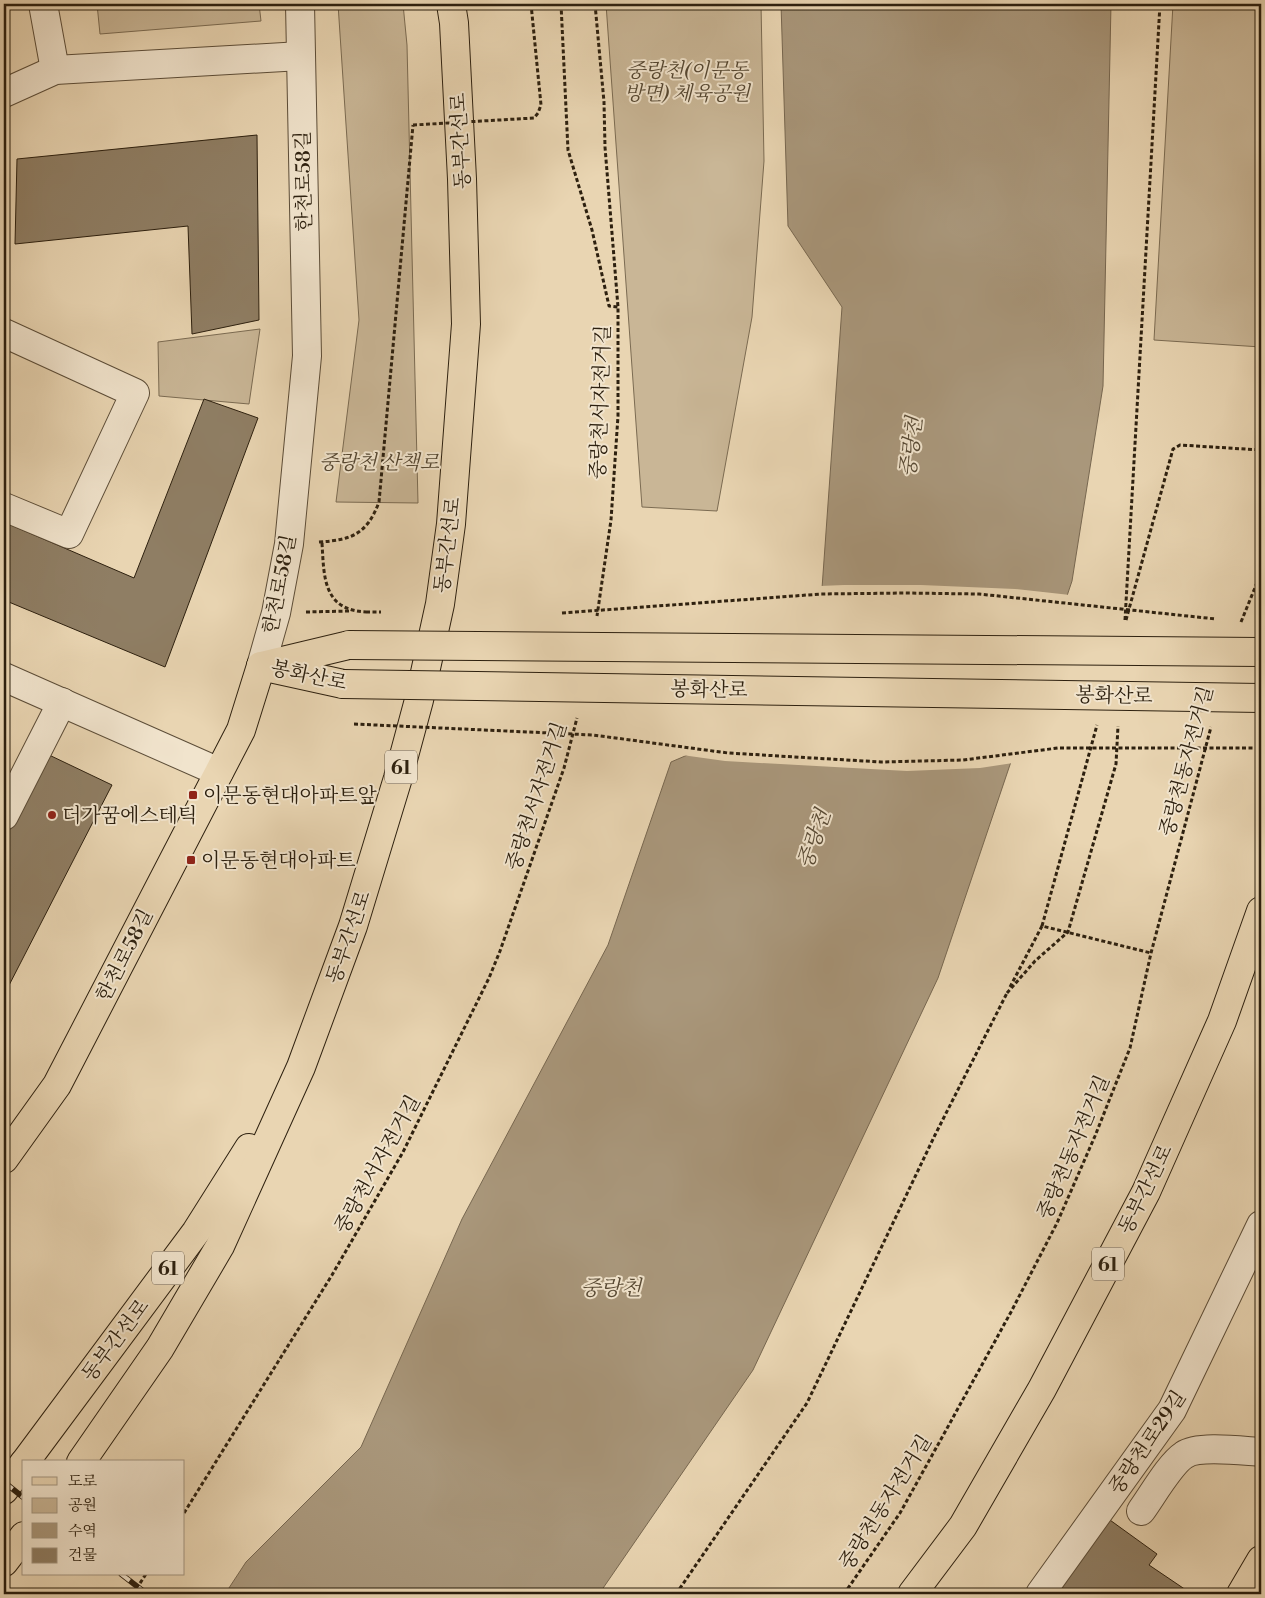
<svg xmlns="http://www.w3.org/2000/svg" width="1265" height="1598" font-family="'Libre Bodoni','Noto Serif KR',serif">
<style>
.green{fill:#c9b696;stroke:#7b6b52}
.water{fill:#a9977b;stroke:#776750}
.pier{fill:#e9d5b2}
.building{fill:#8f7e64;stroke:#2d200f}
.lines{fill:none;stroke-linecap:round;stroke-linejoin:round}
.minor-casing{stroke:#5c4d38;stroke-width:30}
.major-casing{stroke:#2d200f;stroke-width:30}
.highway-casing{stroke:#2d200f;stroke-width:30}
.path{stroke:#2d200f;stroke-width:3;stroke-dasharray:4 2.5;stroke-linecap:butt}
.minor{stroke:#f1e4cd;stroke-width:28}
.major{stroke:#e9d5b2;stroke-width:28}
.highway{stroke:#e9d5b2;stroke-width:28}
.rail-casing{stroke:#2d200f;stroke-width:5.5}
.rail{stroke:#f1e4cd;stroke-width:4;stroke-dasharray:11;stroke-linecap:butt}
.major-bridge-casing{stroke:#2d200f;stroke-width:30;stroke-linecap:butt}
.path-bridge{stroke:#2d200f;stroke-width:3;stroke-dasharray:4 2.5;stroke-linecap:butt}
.major-bridge{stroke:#e9d5b2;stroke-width:28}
.poi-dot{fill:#8f2418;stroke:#f1e4cd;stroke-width:2}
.labels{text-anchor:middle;stroke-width:4;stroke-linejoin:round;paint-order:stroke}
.shield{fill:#f1e4cd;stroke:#685b48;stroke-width:1}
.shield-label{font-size:19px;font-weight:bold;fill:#2d200f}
.park-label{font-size:20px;font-style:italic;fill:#544631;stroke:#f1e4cd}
.street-label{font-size:20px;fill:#2d200f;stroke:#f1e4cd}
.poi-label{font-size:20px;fill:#2d200f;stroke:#f1e4cd;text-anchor:start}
.water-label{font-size:21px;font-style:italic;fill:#584a35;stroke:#f1e4cd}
</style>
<rect width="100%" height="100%" fill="#e9d5b2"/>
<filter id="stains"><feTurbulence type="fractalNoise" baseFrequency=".004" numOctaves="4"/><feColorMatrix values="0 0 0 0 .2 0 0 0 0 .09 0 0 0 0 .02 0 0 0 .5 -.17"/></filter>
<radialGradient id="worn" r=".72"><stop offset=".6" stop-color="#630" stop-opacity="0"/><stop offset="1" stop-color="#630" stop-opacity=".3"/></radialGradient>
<!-- green -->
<g class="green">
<path d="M97,4H259L261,21L100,34Z"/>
<path d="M338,4H403L407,45L418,503L336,502L359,320Z"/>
<path d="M606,4H761L764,161L752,317L717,511L642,507Z"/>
<path d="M1173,4H1261V347L1154,340Z"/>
<path d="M260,329L249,404L159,396L158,342Z"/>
</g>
<!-- water -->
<path class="water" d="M781,4H1111L1103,386L1072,581L938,978L753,1370L599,1594H225L246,1562L361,1447L462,1219L608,945L671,762L814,701L842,307L788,226Z"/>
<!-- pier -->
<path class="pier" d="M844,585H921L1015,589L1070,595L1013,763L980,768L907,771L725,761L682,755L812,699L820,586Z"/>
<!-- building -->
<g class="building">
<path d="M257,135L259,320L192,334L188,226L15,244L17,159Z"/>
<path d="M204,399L258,418L165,667L4,600V522L134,578Z"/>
<path d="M47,754L112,785L4,995V836Z"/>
<path d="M1103,1515L1157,1554L1149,1565L1186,1590L1183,1594H1047Z"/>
</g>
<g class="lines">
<!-- minor casing -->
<g class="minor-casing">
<g id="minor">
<path d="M43,4L55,70"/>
<path d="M4,93L55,70L301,56"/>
<path d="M4,333L135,393L69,534L4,507"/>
<path d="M261,666L276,613L289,544L307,356L300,4"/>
<path d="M4,677L219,772"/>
<path d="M4,816L62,702"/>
<path d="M1141,1511C1152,1496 1170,1464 1184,1455C1198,1445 1243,1451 1261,1452"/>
<path d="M1040,1594L1172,1410L1261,1225"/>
</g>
</g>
<!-- major casing -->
<g class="major-casing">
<g id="major">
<path d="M343,684L261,666L349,645"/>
<path d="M4,1159L57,1085L241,730L261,666"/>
<path d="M1241,1594L1261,1560"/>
</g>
</g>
<!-- highway casing -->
<g class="highway-casing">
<g id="highway">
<path d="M25,1462L196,1232L249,1148"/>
<path d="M81,1462L160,1348L220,1246L301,1067L353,926L398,778L419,700L440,604L451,524L466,324L462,179L454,23L451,4"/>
<path d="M4,1490L24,1463"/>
<path d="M4,1562L24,1536"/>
<path d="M912,1594L963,1526L1042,1389L1146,1192L1222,1021L1261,911"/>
</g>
</g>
<!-- path -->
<g class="path">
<path d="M561,4L568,150L592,230L609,306L618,307"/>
<path d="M595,4L604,102L605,147L618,307V416L611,520L597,616"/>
<path d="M319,542C352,540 367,534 379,502L413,125"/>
<path d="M322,543C324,577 323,610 366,612"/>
<path d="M306,612L350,611"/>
<path d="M1125,620L1160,4"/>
<path d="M1241,622L1261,573"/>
<path d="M1010,987L1042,926L1151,953"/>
<path d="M1007,993L1035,961L1068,932L1116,764L1118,726"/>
<path d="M184,1513L332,1275L403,1152L489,978L500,951L564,768L577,718"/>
<path d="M133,1594L146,1574"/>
<path d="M676,1594L807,1403L935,1135L1007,993"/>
<path d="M844,1594L900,1513L945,1432L1011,1312L1057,1223L1095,1136L1130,1048L1151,953L1211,727"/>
</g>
<!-- minor -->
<use href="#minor" class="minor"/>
<!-- major -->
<use href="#major" class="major"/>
<!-- highway -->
<use href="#highway" class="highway"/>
<!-- rail casing -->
<g class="rail-casing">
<g id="rail">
<path d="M4,1482L24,1498"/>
<path d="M121,1574L147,1594"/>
</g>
</g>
<!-- rail -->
<use href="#rail" class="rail"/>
<!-- major-bridge casing -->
<g class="major-bridge-casing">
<g id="major-bridge">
<path d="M349,645L1261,652"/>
<path d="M343,684L1261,698"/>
</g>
</g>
<!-- path-bridge -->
<g class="path-bridge">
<path d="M413,125L534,118L538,113L541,105L531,4"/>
<path d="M366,612H381"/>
<path d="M562,613L821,594L905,593L979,594L1216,619"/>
<path d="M1126,620L1173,449L1180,445L1261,450"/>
<path d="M354,724L593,735L728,753L881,762L963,760L1058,748H1261"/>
<path d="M1042,926L1097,725"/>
</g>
<!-- major-bridge -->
<use href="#major-bridge" class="major-bridge"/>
</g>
<!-- markers -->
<g class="poi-dot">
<rect x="188" y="790" width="10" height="10" rx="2.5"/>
<circle cx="52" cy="815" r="5"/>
<rect x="186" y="855" width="10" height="10" rx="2.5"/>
</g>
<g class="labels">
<!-- shield labels -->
<g class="shield">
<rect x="385" y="750.5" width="32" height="33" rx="4"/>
<rect x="1092" y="1247.5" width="32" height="33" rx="4"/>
<rect x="152" y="1251.5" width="32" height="33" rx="4"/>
</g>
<g class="shield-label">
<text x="401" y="774">61</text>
<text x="1108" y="1271">61</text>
<text x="168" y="1275">61</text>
</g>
<!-- park labels -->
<g class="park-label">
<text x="687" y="77">중랑천(이문동<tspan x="687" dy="23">방면) 체육공원</tspan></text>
<text x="379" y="469">중랑천 산책로</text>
</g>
<!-- street labels -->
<g class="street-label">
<text transform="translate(460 141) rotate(-93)" y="7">동부간선로</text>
<text transform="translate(303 181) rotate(-91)" y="7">한천로58길</text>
<text transform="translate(600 402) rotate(-88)" y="7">중랑천서자전거길</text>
<text transform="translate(447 545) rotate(-83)" y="7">동부간선로</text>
<text transform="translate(279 584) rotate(-79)" y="7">한천로58길</text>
<text transform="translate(309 675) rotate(12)" y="7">봉화산로</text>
<text transform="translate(709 689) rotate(1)" y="7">봉화산로</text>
<text transform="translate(1114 695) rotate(1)" y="7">봉화산로</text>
<text transform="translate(1186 761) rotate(-75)" y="7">중랑천동자전거길</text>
<text transform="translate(536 796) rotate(-72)" y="7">중랑천서자전거길</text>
<text transform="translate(348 937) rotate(-71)" y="7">동부간선로</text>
<text transform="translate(124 955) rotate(-63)" y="7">한천로58길</text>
<text transform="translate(1073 1147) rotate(-67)" y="7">중랑천동자전거길</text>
<text transform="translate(377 1164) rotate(-61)" y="7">중랑천서자전거길</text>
<text transform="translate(1145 1189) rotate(-64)" y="7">동부간선로</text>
<text transform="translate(115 1340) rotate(-53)" y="7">동부간선로</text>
<text transform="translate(1147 1442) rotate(-56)" y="7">중랑천로29길</text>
<text transform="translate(885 1502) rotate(-58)" y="7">중랑천동자전거길</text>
</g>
<!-- poi labels -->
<g class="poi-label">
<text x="203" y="802">이문동현대아파트앞</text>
<text x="62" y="822">더가꿈에스테틱</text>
<text x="201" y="867">이문동현대아파트</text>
</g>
<!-- water labels -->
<g class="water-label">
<text transform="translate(911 447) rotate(-83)" y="7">중랑천</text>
<text transform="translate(814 839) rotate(-71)" y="7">중랑천</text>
<text x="611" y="1295">중랑천</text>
</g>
</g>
<!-- margin -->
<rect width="1265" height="1598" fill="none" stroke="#e9d5b2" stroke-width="20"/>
<rect x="5" y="5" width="1255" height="1588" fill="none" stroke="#2d200f" stroke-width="2.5"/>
<rect x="10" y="10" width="1245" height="1578" fill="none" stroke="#2d200f"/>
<!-- legend -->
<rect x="22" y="1460" width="162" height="115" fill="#f1e4cd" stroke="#a39681"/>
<rect x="32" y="1477" width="25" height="8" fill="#e9d5b2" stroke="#a39681"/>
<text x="68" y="1486" font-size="15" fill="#2d200f">도로</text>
<rect x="32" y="1498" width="25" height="15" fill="#c9b696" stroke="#a39681"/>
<text x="68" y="1510" font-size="15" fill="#2d200f">공원</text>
<rect x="32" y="1523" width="25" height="15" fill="#a9977b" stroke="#a39681"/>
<text x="68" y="1536" font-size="15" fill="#2d200f">수역</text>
<rect x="32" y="1548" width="25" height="15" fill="#8f7e64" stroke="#a39681"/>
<text x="68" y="1560" font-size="15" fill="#2d200f">건물</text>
<rect width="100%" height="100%" filter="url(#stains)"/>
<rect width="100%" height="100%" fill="url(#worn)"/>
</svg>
